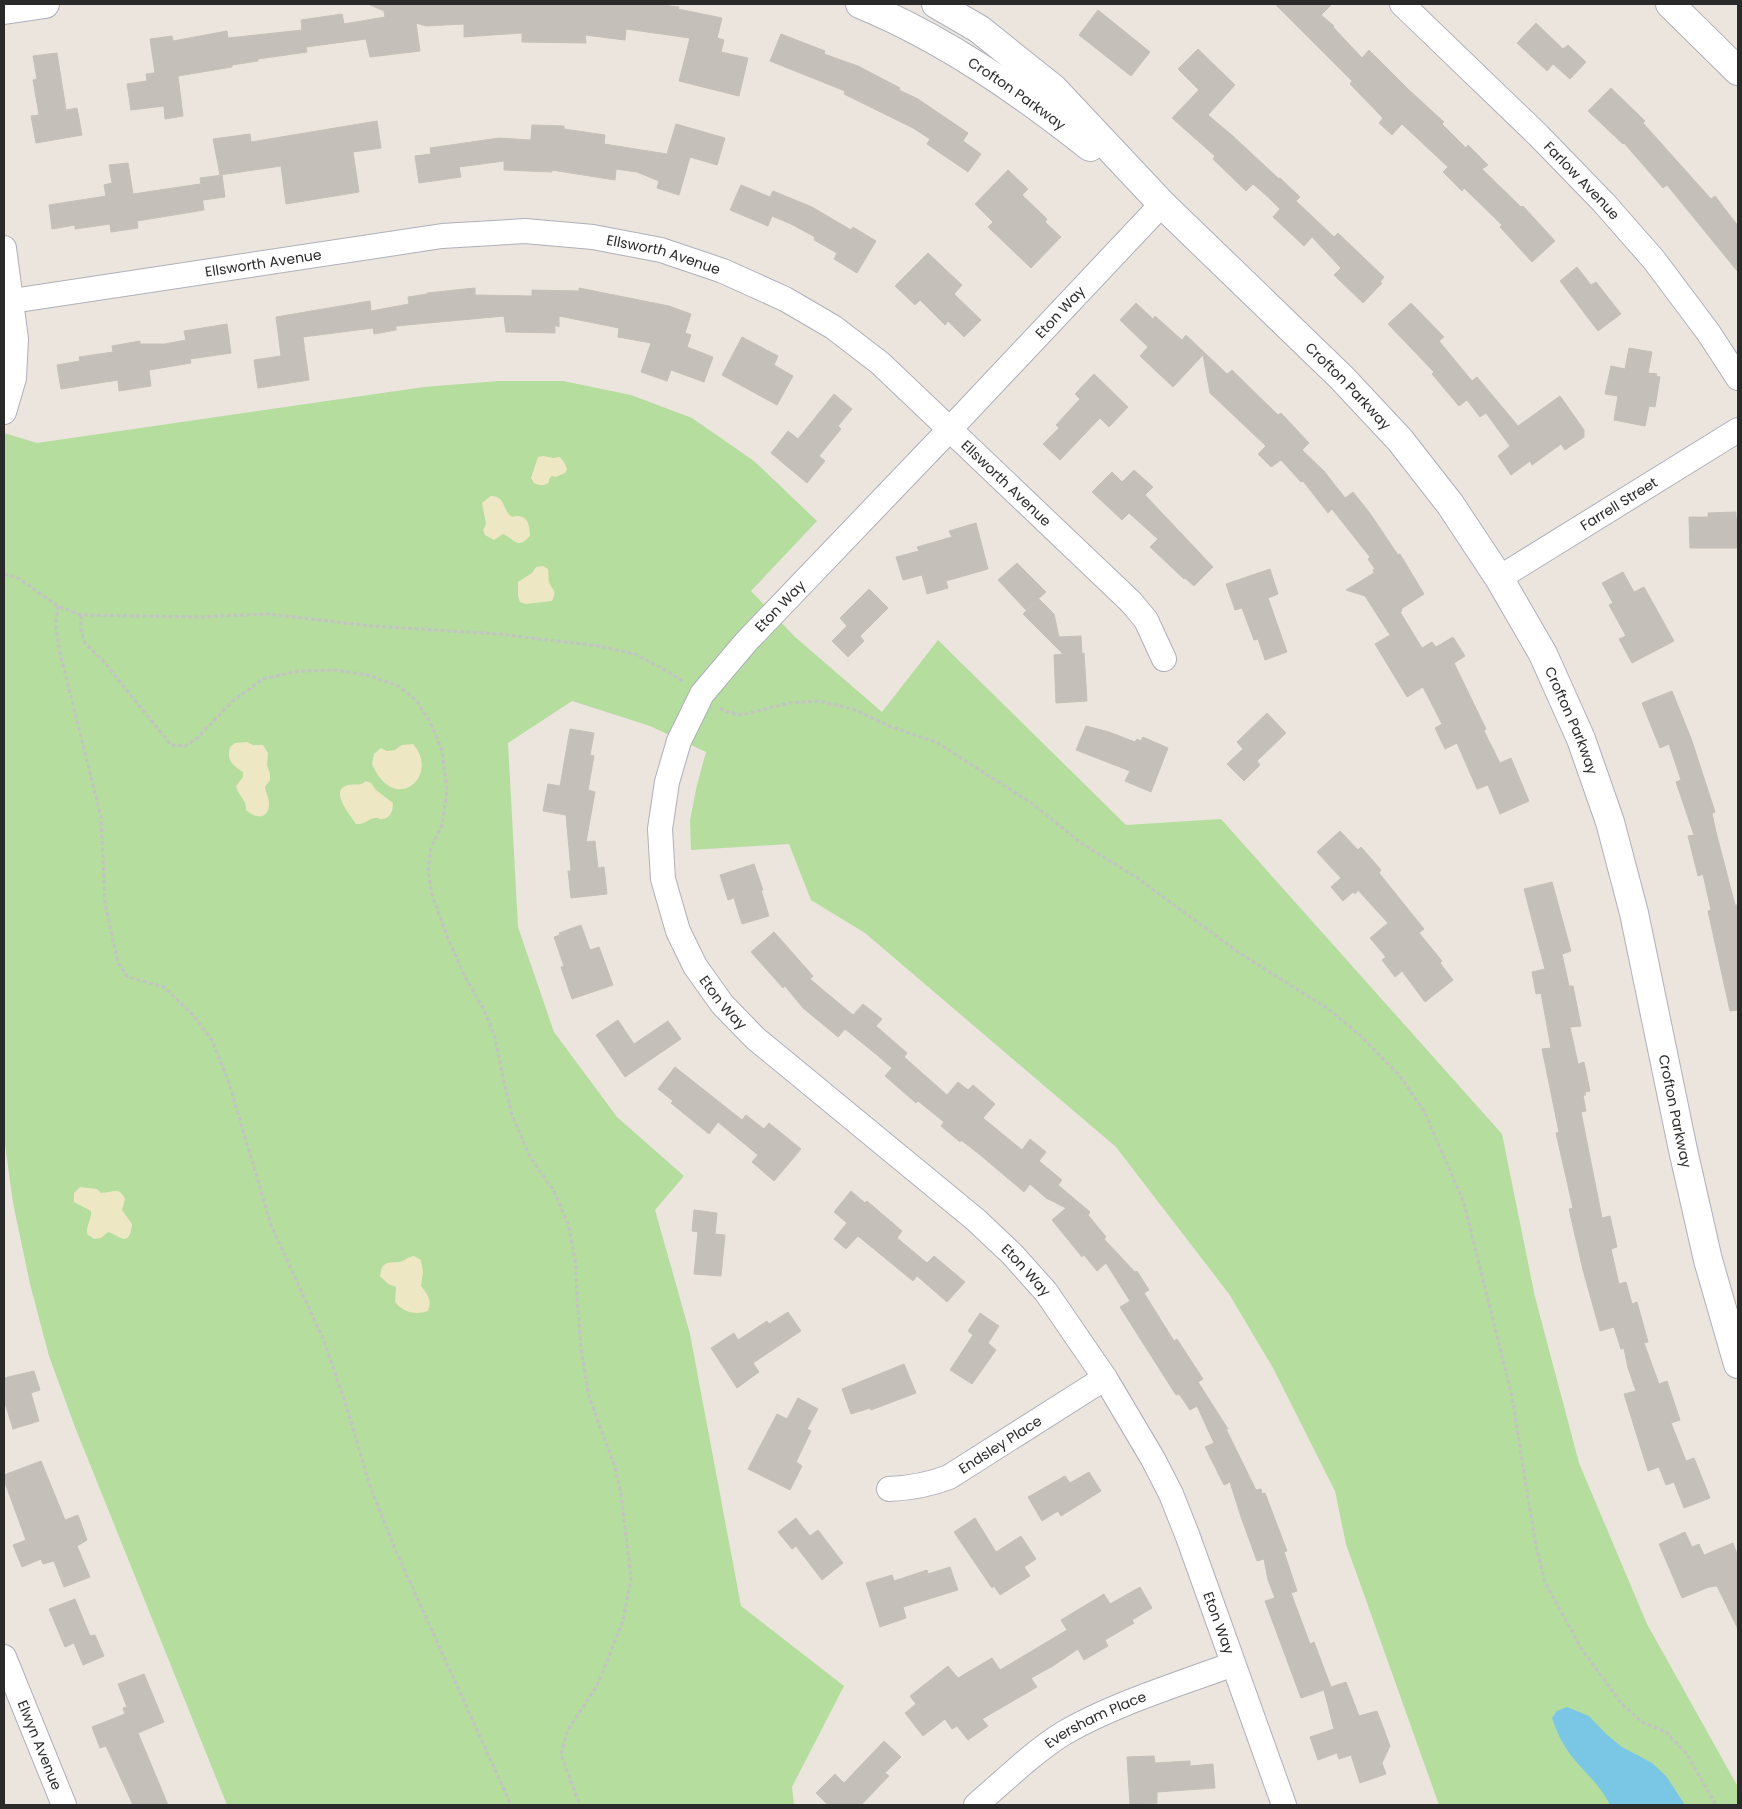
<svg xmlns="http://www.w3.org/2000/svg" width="1742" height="1809" font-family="Poppins,sans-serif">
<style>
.green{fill:#b4dd9e}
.sand{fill:#ede7c3}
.water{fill:#79c7e5}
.building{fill:#c4bfb9;stroke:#c6c1b7}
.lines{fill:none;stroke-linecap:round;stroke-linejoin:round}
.minor-casing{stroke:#aeb0ba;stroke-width:26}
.tertiary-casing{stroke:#aeb0ba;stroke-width:30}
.secondary-casing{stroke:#aeb0ba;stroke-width:30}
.path{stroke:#c3c3c3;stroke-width:3;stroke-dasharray:4 2.5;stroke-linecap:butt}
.minor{stroke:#fff;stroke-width:24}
.tertiary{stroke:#fff;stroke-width:28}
.secondary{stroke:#fff;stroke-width:28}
.labels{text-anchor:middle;stroke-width:4.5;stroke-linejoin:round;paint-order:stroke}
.street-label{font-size:14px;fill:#2a2a2a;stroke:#fff}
</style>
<rect width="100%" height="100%" fill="#ebe5de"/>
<!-- green -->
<path class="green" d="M499,381H563L631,395L692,418L754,461L817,521L751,591L794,636L882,712L938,640L1126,825L1221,819L1502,1134L1535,1297L1579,1463L1647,1624L1738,1787V1805H1439L1346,1544L1335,1491L1273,1368L1229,1294L1116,1147L865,933L811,900L789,844L691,850L690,820L697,785L706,752L650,726L572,701L508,743L518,927L554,1032L617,1117L684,1176L655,1210L690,1334L741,1606L844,1686L792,1787L794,1805H227L75,1427L49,1356L30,1284L13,1203L4,1137V433L37,443L424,387Z"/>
<!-- sand -->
<g class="sand">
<path d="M544,456L553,458L560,457L564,462L567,469L565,473L556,477L552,476L549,479V482C545,486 540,486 534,483L531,478L538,457Z"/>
<path d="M491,496C506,496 502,510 512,517C526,513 530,523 530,536C517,550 516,540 503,534L494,540L485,535L483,530L486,524L482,503Z"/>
<path d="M543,566L548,569C549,574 548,578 549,582C552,591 558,589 552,601L526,604L520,602L518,596V582L532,573L536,567Z"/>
<path d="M247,742L253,745H263L268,753L267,765L270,774V780L265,787C266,793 269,798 269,804C269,820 255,819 246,810C247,799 238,797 236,786L243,777V772C233,766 226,760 230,747L235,743Z"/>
<path d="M413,744C441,775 395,817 372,764L374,754L381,748L387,751L395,750L402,745Z"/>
<path d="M366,781L371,783L376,790L393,803C393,810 391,818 383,819C377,820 381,817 375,818C367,819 365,825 356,824C351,816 328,790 348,785C355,783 359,787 366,781Z"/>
<path d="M80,1187L97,1189L101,1193C113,1193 119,1186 125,1199L122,1210L132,1224C129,1249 121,1236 108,1232L101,1238L94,1239L87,1234C86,1225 92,1219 91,1211L74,1202V1193Z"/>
<path d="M414,1256L421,1260L423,1272L421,1286C428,1295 432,1300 428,1311C415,1315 404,1313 395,1302L396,1287L388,1284L380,1276C382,1261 387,1263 399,1262C405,1261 407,1257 414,1256Z"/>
</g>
<!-- water -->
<path class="water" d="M1567,1707L1589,1716L1606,1734L1622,1747L1652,1763L1666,1776L1685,1805H1610C1601,1786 1587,1775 1574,1759C1564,1747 1557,1733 1552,1718L1557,1711Z"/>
<!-- building -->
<g class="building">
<path d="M370,4H655L679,7L678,9L722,18L717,38L724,40L721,52L748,58L739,96L679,81L690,38L626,29L625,40L585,35L586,43L522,42V33L464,37V24L426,26L416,23L420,51L370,57L366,39L306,47L307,52L258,59V61L232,65V67L178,76L183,116L165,119L164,106L131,110L127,84L147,81L146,74L155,73L150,39L172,36L173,41L227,31L228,38L284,32L302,30L301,20L342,14L344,24L385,17L384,11L370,5Z"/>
<path d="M1275,4H1332L1321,15L1334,26L1333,27L1362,58L1369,50L1409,90L1444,122L1442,124L1466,148L1468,145L1488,165L1482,169L1521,207L1523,206L1555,241L1532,262L1500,227L1502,225L1464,188L1462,191L1443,172L1448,167L1402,124L1392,135L1379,123L1383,118L1350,84L1352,81Z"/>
<path d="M1098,10L1150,52L1131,76L1079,35Z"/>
<path d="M1536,23L1563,49L1568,45L1586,62L1570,79L1553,64L1547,71L1517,43Z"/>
<path d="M781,34L825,51L824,54L858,66L900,88L899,90L918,99L968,133L963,141L981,154L968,172L927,144L930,139L913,128L844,94L845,91L770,61Z"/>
<path d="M1198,49L1235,85L1208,115L1234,137L1279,179L1280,178L1300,197L1296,201L1334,237L1338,233L1384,277L1380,282L1382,283L1363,303L1334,275L1341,268L1312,237L1304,246L1273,217L1280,209L1268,197L1253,184L1246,191L1213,159L1215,156L1172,118L1199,90L1178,69Z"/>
<path d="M57,53L66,110L77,108L82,135L36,143L31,116L39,115L33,80L37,79L33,56Z"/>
<path d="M1611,88L1645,121L1643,123L1711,199L1715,196L1738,226V272L1667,185L1663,188L1624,143L1623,144L1588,111Z"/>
<path d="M377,121L381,148L353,152L359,192L286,204L281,166L220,175L213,139L250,134L251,142Z"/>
<path d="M676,124L725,138L717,165L690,157L679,195L657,188L659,181L637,172L616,169L615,180L552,170V172L504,170V161L459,167L461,177L419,183L415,156L431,154L430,148L499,138L531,140L532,125L564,126V129L605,135L604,144L667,154Z"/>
<path d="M128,163L133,194L200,184L204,210L137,221L138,228L111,232L110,224L75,229V225L52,229L49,205L106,196L104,185L112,183L109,165Z"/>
<path d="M1008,170L1028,189L1022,195L1047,219L1045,222L1061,237L1031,268L988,227L993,222L975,204Z"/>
<path d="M222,175L225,197L203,200L200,178Z"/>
<path d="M741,185L770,197L773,191L812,207L851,230L853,227L876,241L857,273L834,259L837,253L814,240L815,237L791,224L772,216L768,226L730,210Z"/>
<path d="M928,253L962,285L954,294L981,320L964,337L948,321L945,325L920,300L915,305L895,286Z"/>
<path d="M1577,267L1591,285L1596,282L1621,314L1598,331L1560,281Z"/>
<path d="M475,288V295L532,296V290L579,291V288L669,306L691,314L685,333L691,335L687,347L713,357L704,382L671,370L667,381L641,372L651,343L618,337L619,328L559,316V327L555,325V333L506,332L504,316L396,326V330L374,334L373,328L303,337L309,380L258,388L254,360L281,356L276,317L370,301L371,311L409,304L408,297L427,294V293Z"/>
<path d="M1136,303L1153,319L1155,316L1182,340L1186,335L1227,374L1232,370L1278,415L1281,413L1309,443L1302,450L1324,471L1345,498L1353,492L1369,512L1398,555L1400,554L1424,594L1401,609L1402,611L1400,612L1422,648L1432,642L1436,647L1453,637L1465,656L1454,663L1486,729L1484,731L1500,763L1511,758L1529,801L1500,814L1488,785L1477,789L1457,743L1445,749L1435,728L1442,724L1423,687L1407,697L1375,644L1390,635L1365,596L1346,590L1374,573L1373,570L1375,569L1368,559L1370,557L1332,509L1328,513L1303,481L1301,482L1281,460L1271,467L1258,454L1266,446L1210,393L1203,355L1173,387L1140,356L1148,347L1120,320Z"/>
<path d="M1411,303L1444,337L1439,341L1472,381L1477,377L1518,426L1560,396L1584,430V437L1565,450L1561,444L1532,465L1530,461L1511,475L1498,456L1510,446L1486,413L1480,417L1467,400L1459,406L1432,374L1434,372L1388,324Z"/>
<path d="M227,324L231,353L190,359L191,363L149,370L151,386L119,391L118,380L61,389L57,365L80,361L79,357L113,352L112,346L140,341V344H165L186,340L184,331Z"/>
<path d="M742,337L778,356L774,365L793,376L777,405L722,375Z"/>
<path d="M1629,348L1652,352L1648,373L1657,374L1656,376L1660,377L1655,407L1649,406L1645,426L1614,420L1618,396L1605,394L1611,366L1625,369Z"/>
<path d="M1094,374L1128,407L1109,427L1100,418L1060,460L1043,444L1059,428L1056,425L1080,399L1075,394Z"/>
<path d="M834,394L852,409L838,426L841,429L819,456L825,461L807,483L771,453L788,431L798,439Z"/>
<path d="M1134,470L1153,487L1145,495L1213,567L1194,586L1185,578L1184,579L1150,547L1158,539L1129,513L1122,520L1092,492L1112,472L1122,482Z"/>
<path d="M1736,512V518H1738V548H1690L1689,517H1708V513Z"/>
<path d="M976,523L988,569L946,581L948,588L927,594L922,575L903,580L896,557L919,551L917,547L952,537L949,531Z"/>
<path d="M1017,563L1046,592L1026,610L998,580Z"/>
<path d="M1270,569L1278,594L1268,598L1287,652L1265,660L1258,639L1254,640L1242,608L1235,610L1226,584Z"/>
<path d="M1623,572L1634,592L1644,587L1674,641L1632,663L1619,639L1626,636L1609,605L1613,603L1602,583Z"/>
<path d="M869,589L888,608L860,636L864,641L848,657L832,641L847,626L840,618Z"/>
<path d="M1039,599L1054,614L1059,637L1081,636L1082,654L1084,653L1087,701L1056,703L1054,655L1063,654L1023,614Z"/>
<path d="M1672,691L1692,741L1715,812L1712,813L1716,832L1735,905H1738V1010L1730,1011L1708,911L1711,910L1703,874L1698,876L1688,836L1694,835L1676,782L1681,780L1669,744L1660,748L1642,703Z"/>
<path d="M1267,713L1286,733L1257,761L1260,765L1244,781L1227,764L1243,749L1237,742Z"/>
<path d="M1086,726L1109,732L1135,742L1137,739L1141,741L1143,737L1168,748L1151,792L1125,781L1130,771L1076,750Z"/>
<path d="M570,729L594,733L590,755L594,756L588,790L595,792L586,842L595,841L598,868L604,867L607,894L571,898L568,871H571L566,815L543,811L548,784L560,786Z"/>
<path d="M1340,831L1358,850L1361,847L1381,870L1379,873L1424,929L1419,933L1442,961L1440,963L1453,980L1425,1002L1402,971L1395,977L1382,960L1386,957L1370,938L1388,923L1358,890L1355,894L1353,892L1343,901L1331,887L1341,878L1317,852Z"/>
<path d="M754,864L763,890H761L769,916L742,924L734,898L728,900L720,875Z"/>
<path d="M1552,882L1571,951L1562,954L1569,986H1573L1581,1026L1570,1027L1578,1064L1584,1062L1590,1091L1585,1092L1586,1095H1583L1586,1111L1581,1112L1602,1218L1610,1216L1617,1247L1611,1249L1619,1284L1626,1282L1632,1304L1637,1302L1648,1342L1644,1343L1659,1384L1667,1381L1680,1420L1671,1423L1686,1461L1694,1458L1710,1498L1684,1508L1674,1482L1666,1485L1659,1467L1648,1471L1624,1394L1636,1391L1628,1368L1624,1348L1621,1349L1614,1327L1600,1331L1583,1270L1569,1209L1573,1208L1556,1133L1559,1132L1542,1049L1551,1048L1541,993L1536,994L1532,972L1545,969L1524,889Z"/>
<path d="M581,925L590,950L599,947L613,985L572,999L561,967L564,966L554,937L560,935L559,933Z"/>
<path d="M774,932L813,976L810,979L853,1015L863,1004L882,1019L876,1026L907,1053L904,1057L947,1095L958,1082L968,1090L973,1085L995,1104L983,1118L1022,1150L1030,1139L1046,1152L1039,1161L1062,1180L1058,1185L1090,1212L1088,1215L1106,1237L1104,1239L1135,1272L1137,1271L1149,1290L1144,1293L1174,1341L1177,1339L1203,1379L1198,1382L1228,1429H1226L1256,1490L1261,1489L1262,1494L1265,1493L1287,1551L1284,1552L1297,1591L1291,1593L1310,1644L1314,1642L1331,1687L1346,1682L1359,1716L1377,1711L1390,1746L1382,1763L1386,1774L1360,1783L1351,1755L1339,1759L1337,1753L1318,1760L1310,1737L1334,1729L1324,1690L1301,1698L1265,1601L1275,1598L1268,1580L1264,1559L1257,1561L1241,1517L1230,1482L1224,1485L1205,1447L1214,1443L1197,1406L1190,1410L1179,1394L1176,1395L1120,1307L1130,1301L1106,1263L1097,1271L1084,1255L1082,1257L1052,1220L1066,1208L1046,1198L1030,1184L1024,1192L979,1154L961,1140L960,1142L941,1126L944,1122L918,1101L916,1103L885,1076L892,1068L877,1055L845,1029L838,1037L803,1008L785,986L783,988L751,952Z"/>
<path d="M618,1020L634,1044L668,1021L681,1039L625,1077L596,1035Z"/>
<path d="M675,1067L742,1120L746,1115L764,1129L769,1123L801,1149L774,1181L752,1162L758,1155L718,1122L709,1134L671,1103L673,1101L658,1089Z"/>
<path d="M851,1191L865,1203L867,1201L902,1231L897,1238L927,1263L934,1256L965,1282L947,1302L917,1276L913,1281L858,1236L846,1249L834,1239L847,1223L834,1212Z"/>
<path d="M694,1210L717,1213L715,1234L725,1235L721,1276L694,1274L698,1232L692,1231Z"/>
<path d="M788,1312L801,1331L753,1363L759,1372L737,1388L711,1348L734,1333L738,1340L767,1321L769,1324Z"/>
<path d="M980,1313L999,1326L988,1343L996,1350L972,1384L950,1370L973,1335L968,1331Z"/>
<path d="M904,1364L916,1393L871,1410L870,1408L851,1414L842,1389Z"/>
<path d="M34,1371L40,1390L31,1393L39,1421L13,1429L4,1400V1378Z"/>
<path d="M798,1398L818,1409L807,1429L811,1431L796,1462L802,1466L790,1490L748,1469L777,1414L787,1419Z"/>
<path d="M41,1461L65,1520L78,1515L87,1540L77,1546L90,1577L64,1587L54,1561L43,1564L41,1559L22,1567L13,1545L26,1540L4,1480V1475Z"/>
<path d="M1089,1472L1101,1491L1061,1516L1058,1511L1042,1521L1028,1497L1065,1476L1070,1483Z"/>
<path d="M796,1518L810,1536L818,1530L843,1563L822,1580L796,1546L792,1549L778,1532Z"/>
<path d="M975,1518L996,1552L1021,1536L1036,1559L1024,1567L1030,1576L1000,1595L994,1586L992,1588L954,1532Z"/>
<path d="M1685,1532L1692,1547L1699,1544L1704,1555L1733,1543L1738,1557V1629L1717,1586L1709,1587L1682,1598L1659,1544Z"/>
<path d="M950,1567L958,1590L903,1607L906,1618L880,1627L866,1583L892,1575L894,1581L927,1570L928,1574Z"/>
<path d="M1140,1587L1152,1608L1132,1620L1134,1623L1105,1640L1108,1646L1084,1660L1078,1649L1053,1666L1031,1678L1037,1687L982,1719L988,1726L968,1740L957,1726L952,1729L945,1719L923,1736L905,1713L916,1704L910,1696L948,1666L958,1678L992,1658L1000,1670L1067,1630L1061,1620L1104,1594L1110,1604Z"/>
<path d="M75,1599L90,1636L95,1635L104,1656L83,1665L74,1643L65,1647L49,1609Z"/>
<path d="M144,1674L164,1722L138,1733L168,1805H133L106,1746L100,1748L92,1727L125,1714L123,1708L127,1707L118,1684Z"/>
<path d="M884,1741L901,1757L885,1773L889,1776L861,1805H828L816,1793L835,1774L844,1783Z"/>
<path d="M1154,1756L1155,1763L1190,1761V1766L1213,1764L1215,1788L1157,1792V1803L1130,1805L1127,1757Z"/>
</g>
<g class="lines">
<!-- minor casing -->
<g class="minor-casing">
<g id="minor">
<path id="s1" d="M1402,4L1538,135L1604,203L1654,260L1708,332L1738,378"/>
<path id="s2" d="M1162,204L950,429L746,642L702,694L679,741L667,782L660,829L663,879L678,931L695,966L722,1004L755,1038L976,1220L1012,1254L1046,1292L1105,1378L1153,1459L1171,1494L1188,1537L1284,1805"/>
<path d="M4,248L16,339L14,378L4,412"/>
<path id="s3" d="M12,301L442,236L525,231L593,237L661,250L723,271L785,299L833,327L880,363L1131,602L1146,620L1164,659"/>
<path id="s4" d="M1499,578L1738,430"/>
<path id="s5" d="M889,1489C911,1488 929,1485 949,1477L1105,1378"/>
<path id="s6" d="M4,1657L64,1805"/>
<path id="s7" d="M976,1805C1004,1781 1032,1753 1064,1733C1116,1703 1177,1685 1233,1664"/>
</g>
</g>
<!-- tertiary casing -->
<g class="tertiary-casing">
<g id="tertiary">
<path id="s8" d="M860,4C943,38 1019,91 1090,147"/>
<path id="s9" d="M936,4L979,29L1054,89L1162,204L1342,378L1400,440L1450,504L1499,578L1543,654L1581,739L1610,822L1634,913L1683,1150L1708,1260L1738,1364"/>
<path d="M4,10L45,4"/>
</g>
</g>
<!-- secondary casing -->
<g class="secondary-casing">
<path id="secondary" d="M1670,4L1738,71"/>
</g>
<!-- path -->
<g class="path">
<path d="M4,574L18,578L58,606L81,615L199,617L267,614L372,626L498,634L599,646L635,654L667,671L684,682"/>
<path d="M58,606L56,625L59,649L101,817L105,903L118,963L128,977L164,987L194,1016L212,1040L229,1083L271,1225L324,1341L346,1405L370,1486L395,1549L511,1805"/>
<path d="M81,615V630L85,643L105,663L171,745L185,746L196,739L233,701L263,679L299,671L336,670L367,675L397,685L416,700L429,720L442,750L447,791L442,825L431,848L428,871L432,895L448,938L464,975L483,1008L495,1037L503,1078L512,1115L530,1157L554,1191L569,1226L576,1266L577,1297L581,1349L589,1397L615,1467L621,1494L631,1578L623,1621L597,1686L567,1731L561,1755L580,1805"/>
<path d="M720,708L724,711L741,715L789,703L818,701L853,709L889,726L936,742L1033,804L1081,843L1136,877L1238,952L1327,1008L1361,1036L1399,1075L1424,1111L1464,1203L1512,1396L1527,1492L1536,1546L1545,1582L1581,1648L1621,1703L1642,1722L1666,1732L1687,1754L1716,1805"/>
</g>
<!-- minor -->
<use href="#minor" class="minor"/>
<!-- tertiary -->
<use href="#tertiary" class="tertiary"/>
<!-- secondary -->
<use href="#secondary" class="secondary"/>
</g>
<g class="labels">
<!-- street labels -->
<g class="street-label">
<text dy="5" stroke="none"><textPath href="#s8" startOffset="181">Crofton Parkway</textPath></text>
<text dy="5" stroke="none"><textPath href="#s1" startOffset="252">Farlow Avenue</textPath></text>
<text dy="5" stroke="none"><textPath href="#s3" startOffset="659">Ellsworth Avenue</textPath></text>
<text dy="5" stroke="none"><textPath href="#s3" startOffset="254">Ellsworth Avenue</textPath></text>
<text transform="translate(1060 312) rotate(-47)" y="5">Eton Way</text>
<text dy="5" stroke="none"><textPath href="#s9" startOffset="564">Crofton Parkway</textPath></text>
<text dy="5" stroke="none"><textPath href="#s3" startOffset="1078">Ellsworth Avenue</textPath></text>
<text dy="5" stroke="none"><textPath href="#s4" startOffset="141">Farrell Street</textPath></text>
<text transform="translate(780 606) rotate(-46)" y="5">Eton Way</text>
<text dy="5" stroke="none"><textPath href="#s9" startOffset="969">Crofton Parkway</textPath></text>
<text dy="5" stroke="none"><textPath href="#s2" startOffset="1004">Eton Way</textPath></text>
<text dy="5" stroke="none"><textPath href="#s9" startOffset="1374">Crofton Parkway</textPath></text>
<text dy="5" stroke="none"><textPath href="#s2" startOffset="1409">Eton Way</textPath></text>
<text dy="5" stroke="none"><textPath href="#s5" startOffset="122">Endsley Place</textPath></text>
<text dy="5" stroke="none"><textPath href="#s2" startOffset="1814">Eton Way</textPath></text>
<text dy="5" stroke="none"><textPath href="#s7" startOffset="148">Eversham Place</textPath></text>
<text dy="5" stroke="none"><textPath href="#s6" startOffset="95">Elwyn Avenue</textPath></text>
</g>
</g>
<!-- border -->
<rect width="1742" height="1809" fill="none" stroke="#2a2a2a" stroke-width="10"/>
</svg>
